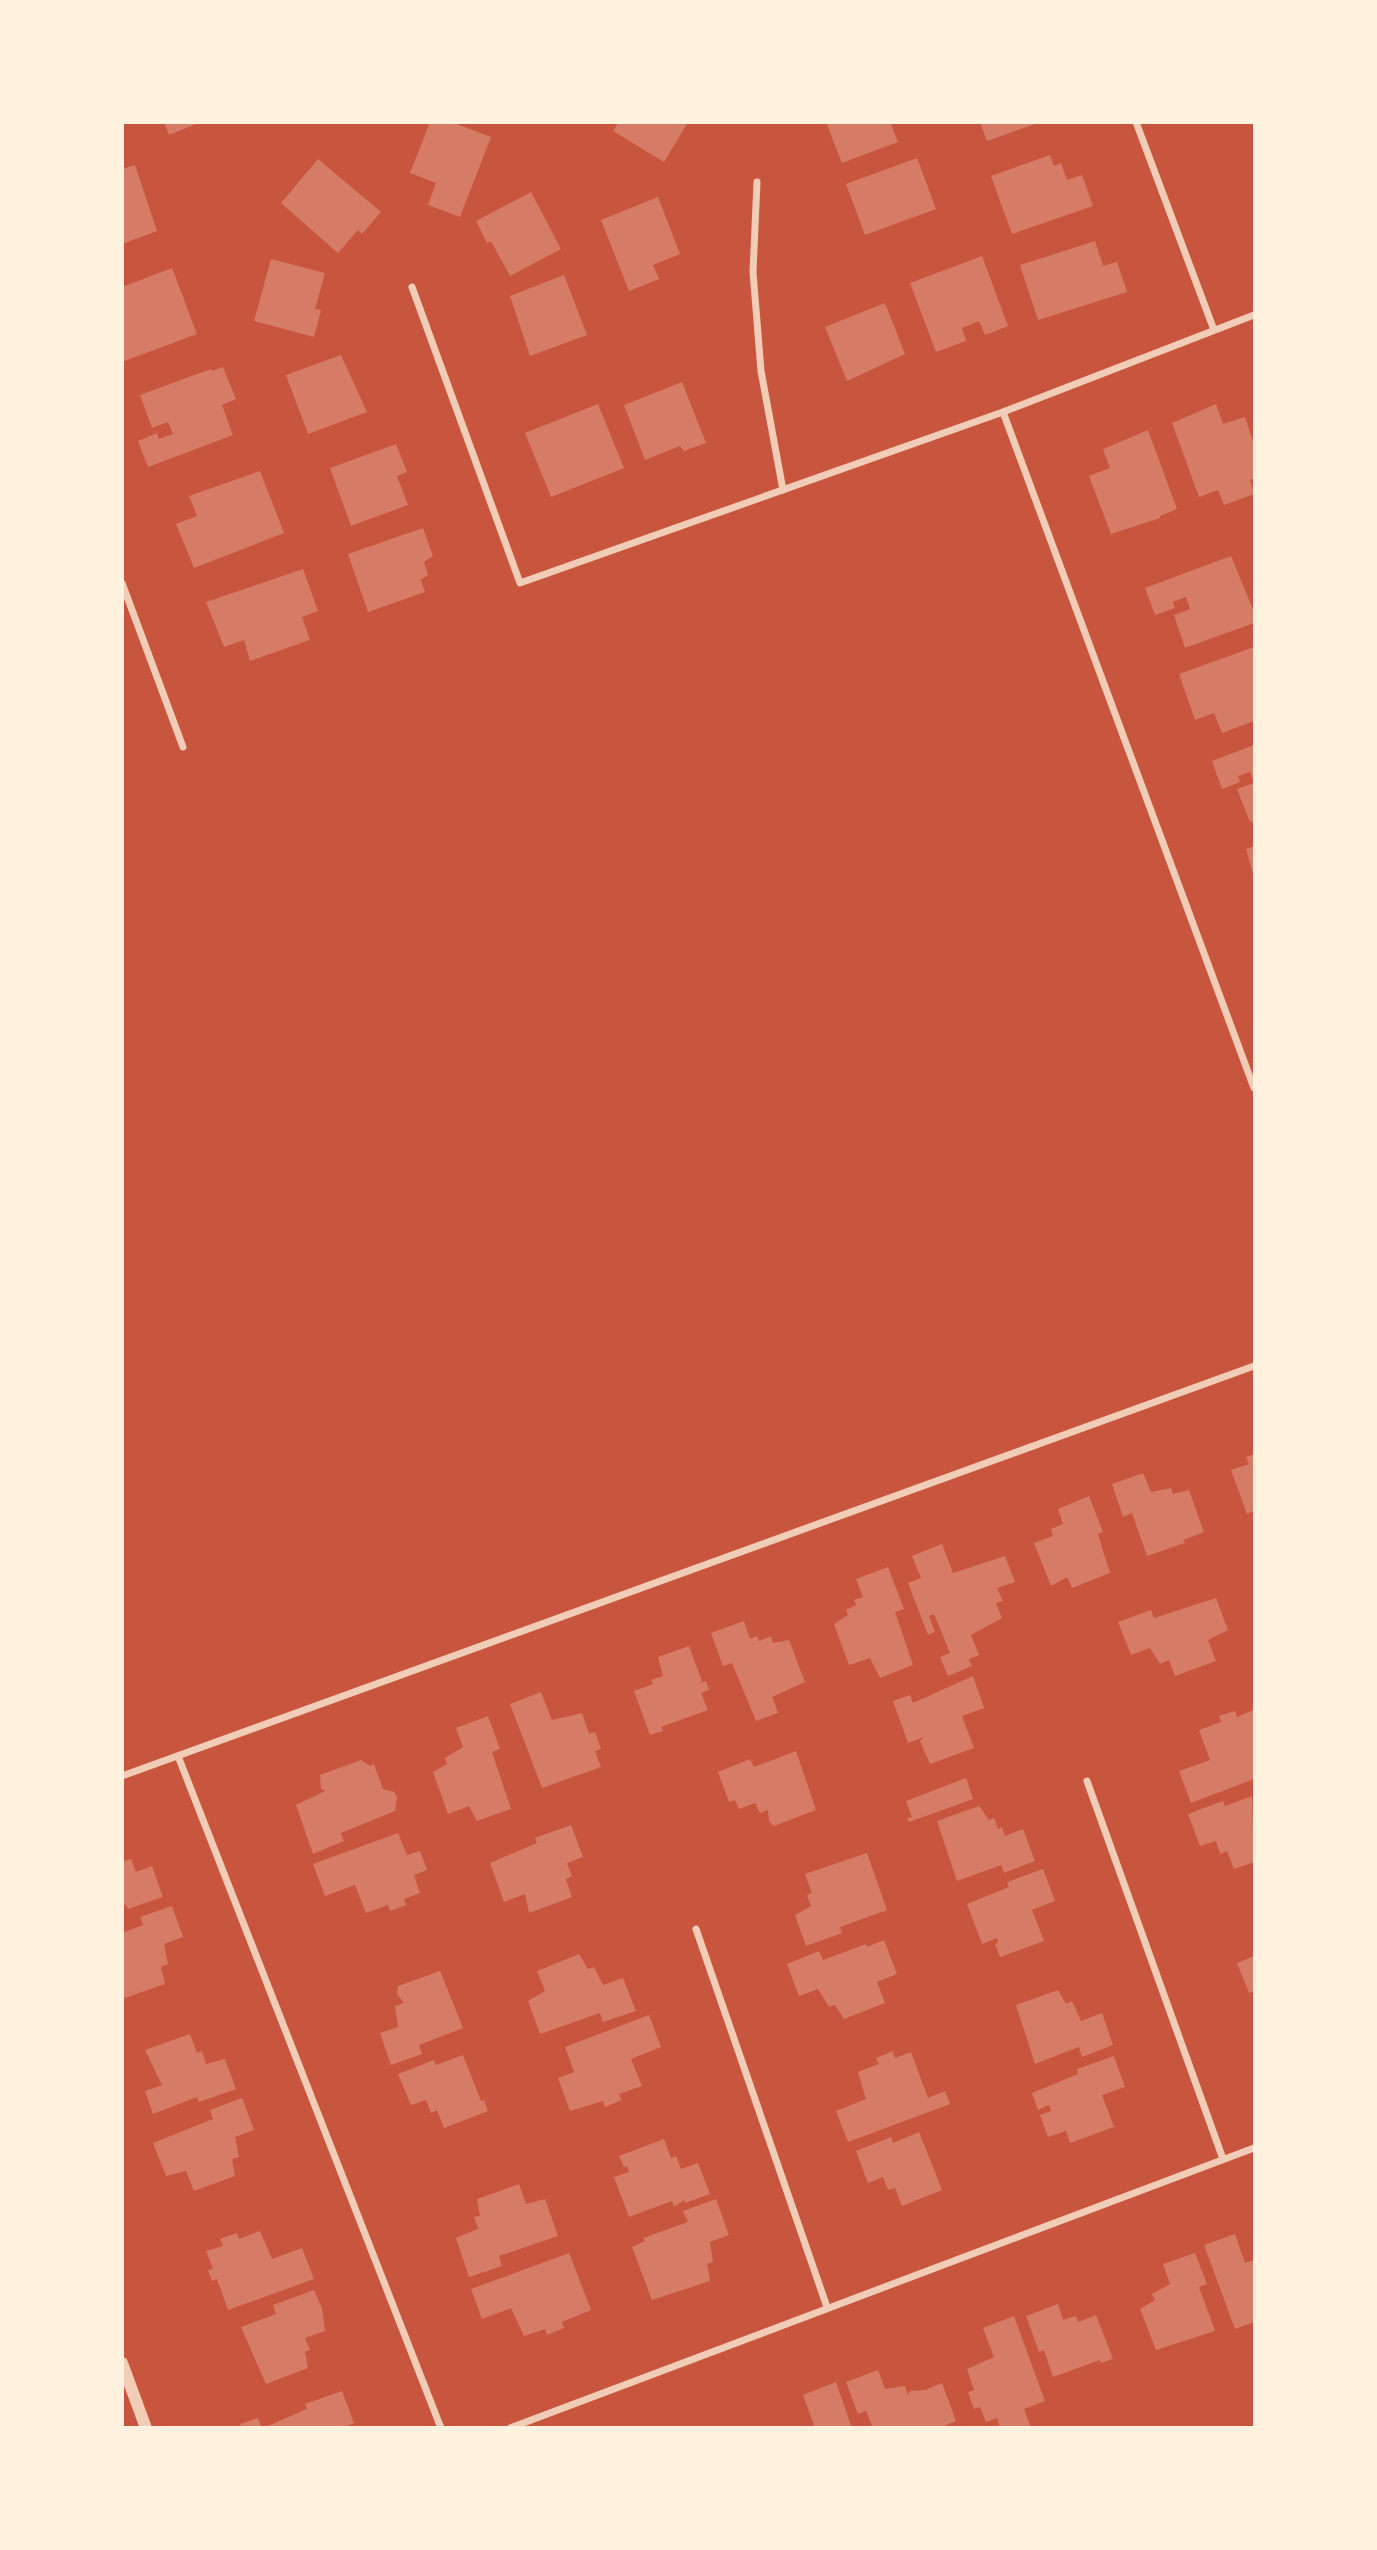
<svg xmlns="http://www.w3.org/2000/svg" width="1377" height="2550" font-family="Helvetica,sans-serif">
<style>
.building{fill:#d67c66}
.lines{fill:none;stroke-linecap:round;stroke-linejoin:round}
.minor{stroke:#f1ccb7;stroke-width:7}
.tertiary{stroke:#f1ccb7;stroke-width:12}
</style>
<rect width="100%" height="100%" fill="#c8553d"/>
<!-- building -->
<g class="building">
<path d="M164,122H198V123L169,135Z"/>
<path d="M430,122H451L491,137L460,217L428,205L436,183L410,173Z"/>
<path d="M619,122H688L664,162L613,131Z"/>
<path d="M826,122H890L898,142L842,163Z"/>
<path d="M980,122H1038V123L987,141Z"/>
<path d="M1050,155L1054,166L1061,163L1067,180L1082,175L1093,206L1012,234L991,176Z"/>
<path d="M917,158L936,209L865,235L846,184Z"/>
<path d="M318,159L381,212L362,234L358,230L338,253L281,203Z"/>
<path d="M135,165L157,231L122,244V169Z"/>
<path d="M531,192L561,249L510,276L491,241L487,243L476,221Z"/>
<path d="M658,197L680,254L653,265L659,279L629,291L601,220Z"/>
<path d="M1095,241L1103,266L1117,262L1127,292L1038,320L1020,265Z"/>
<path d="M982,256L1008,326L985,335L979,321L962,328L966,341L936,352L910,283Z"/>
<path d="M271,259L325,273L315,309L321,310L314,337L254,321Z"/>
<path d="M172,268L197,334L122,362V287Z"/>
<path d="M564,275L587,335L530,356L510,296Z"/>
<path d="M885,303L905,354L847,381L825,327Z"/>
<path d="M341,355L367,412L308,434L286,375Z"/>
<path d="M223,367L236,399L222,405L233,435L148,467L138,441L157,433L159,439L173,434L168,422L152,428L140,395L211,369L212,371Z"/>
<path d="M682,382L706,443L684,451L680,446L645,460L624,405Z"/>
<path d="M598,404L624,468L551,497L525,433Z"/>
<path d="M1216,404L1223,424L1245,417L1254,444V478L1250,480L1254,494L1224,505L1218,490L1199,497L1172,423Z"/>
<path d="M1148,430L1177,509L1160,516V518L1111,534L1089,476L1110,468L1103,449Z"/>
<path d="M396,444L407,472L397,476L408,505L351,526L330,468Z"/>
<path d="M260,471L284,533L194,568L176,524L197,516L189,496Z"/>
<path d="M423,528L433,556L424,562L428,575L421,580L425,592L368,612L348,554Z"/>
<path d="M1231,556L1254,612V623L1185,648L1174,615L1190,609L1186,597L1173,602L1175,608L1155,615L1145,588Z"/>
<path d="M303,569L318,611L302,617L310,640L250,661L244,640L224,647L206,602Z"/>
<path d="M1254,647V721L1222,733L1214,713L1195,720L1179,674Z"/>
<path d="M1254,745V821L1250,822L1237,789L1254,783L1250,772L1238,776L1240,782L1222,789L1212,761Z"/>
<path d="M1254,846V877L1246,849Z"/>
<path d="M1254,1454V1511L1247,1514L1231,1470L1249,1464L1246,1457Z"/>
<path d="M1143,1473L1151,1492L1171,1488L1173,1494L1189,1490L1204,1532L1183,1540L1185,1543L1147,1556L1132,1513L1123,1517L1112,1484Z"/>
<path d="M1089,1496L1103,1532L1098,1534L1110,1573L1072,1588L1067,1577L1051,1586L1034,1543L1053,1536L1051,1529L1063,1524L1058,1509Z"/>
<path d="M942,1544L953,1573L1005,1556L1015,1582L997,1588L1003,1601L996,1603L1002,1618L971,1635L979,1655L969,1659L972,1666L948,1676L940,1657L950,1653L934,1614L929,1616L935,1632L928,1635L908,1583L921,1578L912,1556Z"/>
<path d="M888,1567L904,1609L895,1612L913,1665L880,1678L870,1658L849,1665L834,1624L848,1615L846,1610L856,1605L854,1600L863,1597L856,1579Z"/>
<path d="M1216,1598L1228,1630L1208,1640L1216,1661L1175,1676L1169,1660L1160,1664L1150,1648L1131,1655L1118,1622L1151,1610L1154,1618Z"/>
<path d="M744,1621L750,1639L757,1636L759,1641L771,1636L773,1643L789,1640L805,1682L772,1697L778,1713L756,1721L732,1663L723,1666L711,1633Z"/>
<path d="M689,1646L702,1681L698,1684L706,1681L709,1690L701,1693L708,1710L661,1727L663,1731L650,1735L634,1691L653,1684L651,1680L663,1676L658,1657Z"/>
<path d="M973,1676L984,1708L962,1716L974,1748L930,1764L920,1741L924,1737L908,1743L893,1701L910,1695L913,1703Z"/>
<path d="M541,1692L552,1720L582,1713L589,1734L595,1732L601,1749L595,1751L601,1767L542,1788L510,1704Z"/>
<path d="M1253,1710L1254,1779L1191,1803L1179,1771L1210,1760L1199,1730L1221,1722L1219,1716L1235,1711L1237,1717Z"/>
<path d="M488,1716L500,1749L492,1752L511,1809L477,1821L469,1806L448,1814L433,1772L447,1764L445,1758L463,1747L456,1728Z"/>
<path d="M796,1751L816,1810L774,1826L769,1821L768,1810L760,1813L755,1803L739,1809L735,1800L729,1802L718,1772L750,1759L754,1767Z"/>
<path d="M361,1760L370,1766L374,1764L383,1789L394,1792L397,1797L395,1811L341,1833L344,1841L313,1854L296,1805L325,1791L321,1789L320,1775Z"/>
<path d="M966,1778L973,1799L909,1822L907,1818L912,1817L906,1801Z"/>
<path d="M1252,1796L1254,1862L1234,1869L1227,1851L1220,1854L1216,1841L1200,1846L1188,1814L1223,1801L1225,1806Z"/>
<path d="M979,1806L989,1820L994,1818L998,1829L1002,1827L1005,1836L1023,1829L1035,1861L1004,1873L1001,1865L957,1881L937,1821Z"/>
<path d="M571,1825L583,1857L567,1863L572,1876L566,1879L572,1897L529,1913L525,1894L504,1902L490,1863L537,1843L535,1838Z"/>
<path d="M398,1833L407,1855L420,1851L427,1870L414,1875L420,1893L404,1899L406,1905L390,1911L388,1905L366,1913L355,1885L325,1896L313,1864Z"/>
<path d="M867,1853L887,1910L840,1927L842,1933L806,1946L795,1915L811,1906L807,1895L812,1893L805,1874Z"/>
<path d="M131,1859L136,1872L152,1866L163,1897L128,1909L126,1905L122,1906V1862Z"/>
<path d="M1043,1869L1055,1901L1032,1910L1044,1941L1000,1957L995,1944L998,1943L997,1938L982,1944L967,1904L1009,1887L1007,1882Z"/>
<path d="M172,1906L183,1937L164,1944L168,1964L161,1967L165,1984L122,1999V1933L143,1925L140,1917Z"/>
<path d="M884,1940L897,1974L877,1982L885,2003L844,2019L835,2005L829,2007L818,1989L799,1996L787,1964L819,1951L823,1960L866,1944L867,1947Z"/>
<path d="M579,1954L588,1969L594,1967L603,1985L623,1978L636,2011L603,2022L600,2013L540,2034L528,2001L545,1991L537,1971Z"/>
<path d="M1254,1956V1991L1249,1993L1237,1963Z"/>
<path d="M440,1971L463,2028L419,2045L422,2054L391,2065L380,2033L398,2027L395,2006L404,2003L397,1994L398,1986Z"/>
<path d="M1058,1990L1066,2004L1072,2001L1081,2021L1102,2013L1113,2045L1082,2057L1079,2047L1035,2064L1016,2005Z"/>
<path d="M649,2015L661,2047L631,2059L642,2086L619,2094L622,2100L605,2107L603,2101L570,2111L558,2078L574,2072L565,2047Z"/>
<path d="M190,2034L197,2053L202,2051L206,2064L225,2059L236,2089L199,2102L197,2097L153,2114L145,2091L162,2085L145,2050Z"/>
<path d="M893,2051L895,2058L911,2052L928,2098L945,2091L950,2104L848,2142L836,2111L866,2099L858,2072L879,2064L876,2058Z"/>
<path d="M463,2055L481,2101L484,2100L488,2111L444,2128L437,2110L431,2113L426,2100L411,2105L398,2074L434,2060L436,2065Z"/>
<path d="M1114,2056L1125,2087L1102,2095L1114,2127L1070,2143L1066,2131L1048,2137L1040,2115L1051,2111L1049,2105L1038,2110L1032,2093L1078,2074L1077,2069Z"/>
<path d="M242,2098L254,2130L235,2137L239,2157L232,2159L235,2176L194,2191L186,2171L166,2176L153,2143L213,2119L210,2110Z"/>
<path d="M919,2132L942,2190L902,2206L895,2188L888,2190L883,2177L868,2183L856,2151L891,2137L893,2143Z"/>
<path d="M664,2139L671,2158L676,2156L681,2169L698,2163L710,2194L685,2203L684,2200L674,2207L672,2201L629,2217L614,2177L629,2172L627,2166L624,2167L619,2156Z"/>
<path d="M519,2184L526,2204L545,2199L558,2236L499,2256L502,2266L469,2277L456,2238L478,2229L474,2217L480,2216L477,2199Z"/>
<path d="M716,2199L729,2235L710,2242L713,2262L707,2264L710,2281L652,2300L632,2247L645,2241L643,2238L688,2222L683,2211Z"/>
<path d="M260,2231L272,2259L302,2248L314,2279L228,2310L217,2279L212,2281L208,2270L213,2269L206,2251L223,2246L220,2239L237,2233L239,2239Z"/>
<path d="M1235,2234L1245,2263L1254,2260V2322L1235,2329L1204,2245Z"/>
<path d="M569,2253L591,2310L562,2322L564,2328L547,2335L545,2329L524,2336L511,2308L482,2319L471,2289Z"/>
<path d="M1195,2253L1207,2284L1199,2287L1215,2331L1156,2350L1140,2309L1155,2300L1152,2294L1170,2284L1163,2264Z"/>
<path d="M314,2290L322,2308L325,2331L305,2338L310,2350L305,2351L308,2368L266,2384L241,2327L276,2314L273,2305Z"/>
<path d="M1058,2304L1063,2320L1076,2316L1078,2322L1096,2315L1113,2359L1101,2363L1100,2360L1053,2377L1044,2350L1039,2352L1026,2316Z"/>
<path d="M1014,2316L1045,2401L1024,2409L1031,2428H1000L997,2418L986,2422L980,2407L974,2409L968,2392L974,2390L967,2369L994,2357L983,2328Z"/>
<path d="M878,2370L885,2389L905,2386L908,2395L910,2391L925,2390L942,2383L956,2421L939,2428H873L866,2411L858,2414L846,2382Z"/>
<path d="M836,2382L852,2428H808L814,2425L803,2395Z"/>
<path d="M342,2391L354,2423L342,2428H263L307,2409L305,2404Z"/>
<path d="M258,2418L262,2428H242L240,2424Z"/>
</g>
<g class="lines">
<!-- minor -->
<g class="minor">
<path d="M1136,122L1214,330"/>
<path d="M757,182L753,272L761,371L783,490"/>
<path d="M412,287L520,583L1003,412L1254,315"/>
<path d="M1003,412L1254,1088"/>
<path d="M122,583L183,747"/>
<path d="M178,1756L441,2428"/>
<path d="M122,1776L1254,1366"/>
<path d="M1087,1781L1223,2159"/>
<path d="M696,1929L827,2307"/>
<path d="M510,2428L1254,2148"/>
</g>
<!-- tertiary -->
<path class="tertiary" d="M122,2363L146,2428"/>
</g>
<!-- border -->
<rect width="1377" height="2550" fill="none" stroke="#fff3e0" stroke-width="248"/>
</svg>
